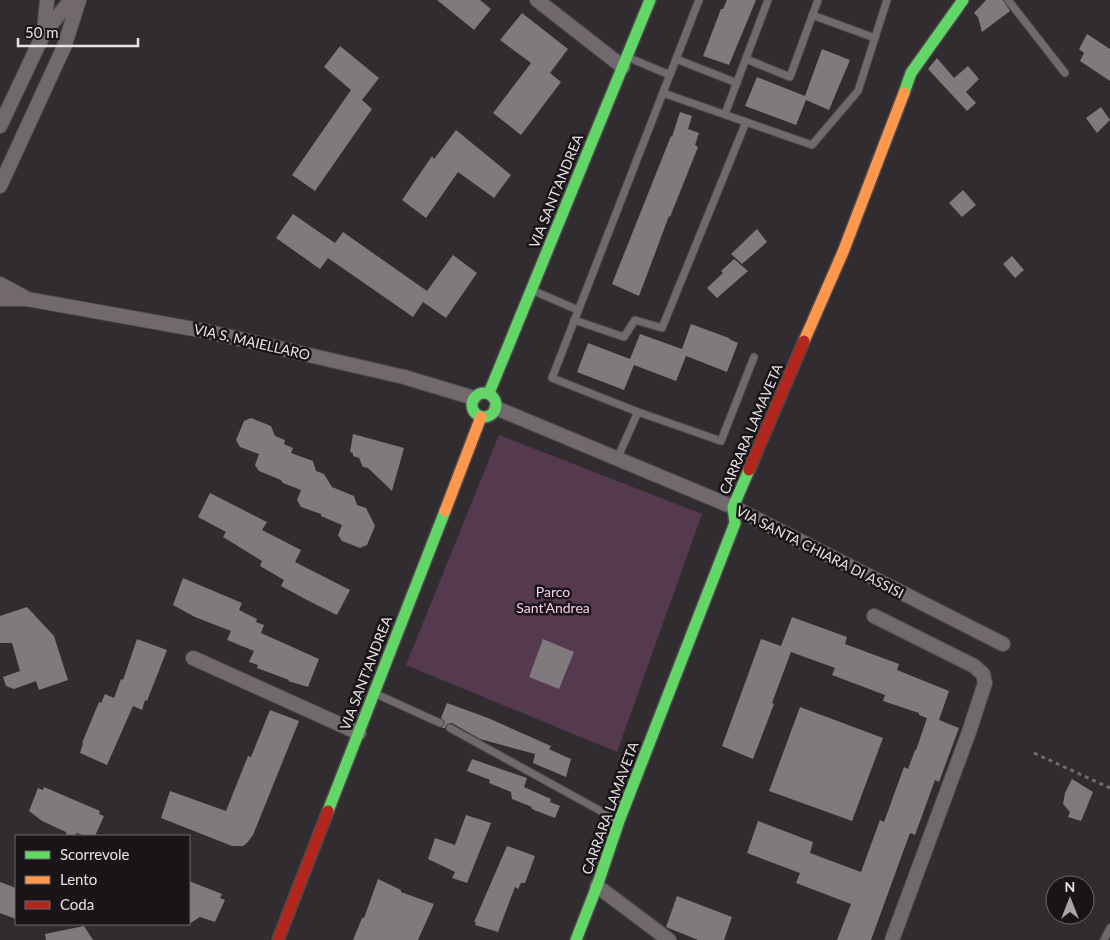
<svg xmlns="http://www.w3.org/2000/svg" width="1110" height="940" font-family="Lato,sans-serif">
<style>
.green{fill:#553a4f}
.building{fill:#7f7a7e}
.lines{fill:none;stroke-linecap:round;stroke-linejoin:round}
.lane-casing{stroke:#4e4a4c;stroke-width:9}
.street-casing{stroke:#4e4a4c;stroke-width:16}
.fast-casing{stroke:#4e4a4c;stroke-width:14}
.slow-casing{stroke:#4e4a4c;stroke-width:14}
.jam-casing{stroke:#4e4a4c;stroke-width:14}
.path{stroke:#6f6a6e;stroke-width:3;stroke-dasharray:4 4;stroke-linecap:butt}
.lane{stroke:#72696f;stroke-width:7}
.street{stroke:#72696f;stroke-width:14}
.fast{stroke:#63d668;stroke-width:11}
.slow{stroke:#ff974d;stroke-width:11}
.jam{stroke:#b3261e;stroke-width:11}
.labels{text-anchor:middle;stroke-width:5;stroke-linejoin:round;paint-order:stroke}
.street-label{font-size:14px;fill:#e9e3e7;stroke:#181417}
.park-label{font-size:14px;fill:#fbccee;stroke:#181417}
</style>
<rect width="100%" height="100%" fill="#312c30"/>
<!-- green -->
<path class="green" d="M499,435L702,514L617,752L406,665Z"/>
<!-- building -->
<g class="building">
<path d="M437,0H480L491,9L474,30Z"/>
<path d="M727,0H756L729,65L703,56L721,9H723Z"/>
<path d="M986,0H1003L1010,11L982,32L978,17L974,13Z"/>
<path d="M522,13L568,49L550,73L561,82L521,135L493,113L531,63L500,40Z"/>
<path d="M1087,34L1110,49V81L1080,61L1084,53L1079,49Z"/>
<path d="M340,46L379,78L362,100L372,109L315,191L292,175L351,90L324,67Z"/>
<path d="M822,49L850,60L829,110L806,100L796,125L745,106L757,77L805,96Z"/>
<path d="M937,58L954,78L968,66L979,79L966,92L976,103L967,111L928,69Z"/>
<path d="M1101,107L1110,120L1097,133L1086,118Z"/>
<path d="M680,112L692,116L688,129L699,133L695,145L698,147L670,217L669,216L639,296L612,284L671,136L672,137Z"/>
<path d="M456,130L511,175L494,198L458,172L426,218L402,200L432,156L434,159Z"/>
<path d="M963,190L976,205L962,217L949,203Z"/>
<path d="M293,214L335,243L343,232L427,291L453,255L477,273L446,318L423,302L413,317L328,258L320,269L276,238Z"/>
<path d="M757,229L767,242L742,264L731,254Z"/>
<path d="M1012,256L1024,270L1015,278L1003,264Z"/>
<path d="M734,259L748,271L717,298L707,288L723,273L721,271Z"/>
<path d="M691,324L729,338V339L738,343L727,372L686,356L676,381L634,365L624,390L577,372L588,343L630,359L640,334L682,349Z"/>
<path d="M251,418L271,426L275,436L285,440L284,444L293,448L291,453L313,461L316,471L324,474L332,487L354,496L357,505L366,508L375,526L367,545L360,548L342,541L338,535L342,525L321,516V514L301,507L297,500L301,490L283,483L281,480L259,471L255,465L259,454L240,447L236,440L244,421Z"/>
<path d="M353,434L404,448L392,491L368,468L363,467L359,458L353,456V453L350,452Z"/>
<path d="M210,493L267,522L262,530L301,550L295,562L350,590L337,615L309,601L281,586L284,580L260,566L262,561L223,537L226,532L198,517Z"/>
<path d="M183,578L242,603L239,610L257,619L256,622L264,625L261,633L319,659L308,687L288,681L289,680L257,668L258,665L249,662L254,651L227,640L231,631L195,617L173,605Z"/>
<path d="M27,607L54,636L68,680L39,690L36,681L14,689L6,686L3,677L20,671L12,643H0V616Z"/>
<path d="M792,617L847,637L845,644L899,664L897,670L949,691L939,720L959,728L939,782L935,780L915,835L910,833L871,940H837L851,904L796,883L800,873L747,853L758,821L813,842L810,853L861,872L880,820L884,822L904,767L908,769L915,750H916L927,718L919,715V713L883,701L885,695L832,675L835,668L791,652L772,703L774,704L753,759L722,746L761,639L781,646Z"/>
<path d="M137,639L167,650L147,701L145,700L142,710L133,706L107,765L80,753L83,743H82L99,702L101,703L105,694L114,698L121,679L123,680Z"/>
<path d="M543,639L574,652L559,689L529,677Z"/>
<path d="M447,703L488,718L551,746L549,749L553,751L571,759L566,777L533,763L535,754L480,739L452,723L447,724L445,728H442L445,722L441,718Z"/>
<path d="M800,707L883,738L852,821L769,791Z"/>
<path d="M270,710L299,721L253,835L247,843L243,846H232L161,818L170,791L226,811L248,756L251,757Z"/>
<path d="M472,759L527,778L524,787L551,799L550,802L560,806L555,818L534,810L531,808L532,807L512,799L511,792L489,783L490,780L467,771Z"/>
<path d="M1072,779L1093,792L1081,821L1068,817L1070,812L1063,804L1065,793Z"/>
<path d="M44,787L100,811L99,814L104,816L95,836H86L77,833L74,836H67L66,832L42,821L29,811L38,788L43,790Z"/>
<path d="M466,815L491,823L467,883L452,878L455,872L428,859L435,838L455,845Z"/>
<path d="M507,846L535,856L525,883H521L518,889L515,887L498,932L475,925L476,922H474Z"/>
<path d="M378,879L401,890V892L434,904L418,940H353L362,918H364Z"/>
<path d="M189,881L222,894L220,898L225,900L215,922L200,917L189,924Z"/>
<path d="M0,882L16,888V919L0,913Z"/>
<path d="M677,896L732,917L724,940H698L666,927Z"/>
<path d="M84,926L93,940H46L45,934Z"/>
</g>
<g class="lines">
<!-- lane casing -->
<g class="lane-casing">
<g id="lane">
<path d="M699,0L552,378L638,412L721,441L754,357"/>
<path d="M1008,0L1065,73"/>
<path d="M812,15L875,38"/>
<path d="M627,57L670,75"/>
<path d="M676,59L737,83"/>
<path d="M746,59L790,77L818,0"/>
<path d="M663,93L812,145L858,91L887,0"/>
<path d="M725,114L768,0"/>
<path d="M534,291L578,310"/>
<path d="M574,320L624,337L635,320L662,328L746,122"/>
<path d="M617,459L638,412"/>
<path d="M374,693L440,723"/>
<path d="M450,728L617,820"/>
<path d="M1104,940L1110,928"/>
</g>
</g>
<!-- street casing -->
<g class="street-casing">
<g id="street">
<path d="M537,0L623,67"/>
<path d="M44,33L47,0"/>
<path d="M0,126L44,33L71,0"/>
<path d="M0,186L64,47L79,0"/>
<path d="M0,284L24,297"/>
<path d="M0,299H27L205,331L404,377L474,398"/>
<path d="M496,408L733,507L1003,644"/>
<path d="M874,616L974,666L983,674L985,683L969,732L892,940"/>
<path d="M193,658L359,733"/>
<path d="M597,886L669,940"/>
</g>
</g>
<!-- fast casing -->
<g class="fast-casing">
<g id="fast">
<path d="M904,93L911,73L963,0"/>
<circle cx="484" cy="405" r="12"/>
<path d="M489,393L650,0"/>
<path d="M328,811L445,511"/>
<path d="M576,940L597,886L619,821L735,523L733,507L749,470"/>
</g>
</g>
<!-- slow casing -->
<g class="slow-casing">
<g id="slow">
<path d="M804,341L843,252L904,93"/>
<path d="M445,511L481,417"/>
</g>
</g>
<!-- jam casing -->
<g class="jam-casing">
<g id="jam">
<path d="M749,470L804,341"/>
<path d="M278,940L328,811"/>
</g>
</g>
<!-- path -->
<path class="path" d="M1034,753L1110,788"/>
<!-- lane -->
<use href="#lane" class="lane"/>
<!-- street -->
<use href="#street" class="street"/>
<!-- fast -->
<use href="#fast" class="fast"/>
<!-- slow -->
<use href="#slow" class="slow"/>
<!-- jam -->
<use href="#jam" class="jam"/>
</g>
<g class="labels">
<!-- street labels -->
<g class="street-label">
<text transform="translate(556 191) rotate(-68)" y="5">VIA SANT'ANDREA</text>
<text transform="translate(252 342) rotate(13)" y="5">VIA S. MAIELLARO</text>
<text transform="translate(751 429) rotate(-67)" y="5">CARRARA LAMAVETA</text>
<text transform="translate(820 552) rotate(27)" y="5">VIA SANTA CHIARA DI ASSISI</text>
<text transform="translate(366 673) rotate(-69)" y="5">VIA SANT'ANDREA</text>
<text transform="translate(610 808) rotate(-70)" y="5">CARRARA LAMAVETA</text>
</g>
<!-- park labels -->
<g class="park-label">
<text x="553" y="597">Parco<tspan x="553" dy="16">Sant'Andrea</tspan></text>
</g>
</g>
<!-- legend -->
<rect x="15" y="835" width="175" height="90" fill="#181417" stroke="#6c676a"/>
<rect x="25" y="851" width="25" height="8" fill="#63d668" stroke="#6c676a"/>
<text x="60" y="860" font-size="15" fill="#e9e3e7">Scorrevole</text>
<rect x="25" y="876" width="25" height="8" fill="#ff974d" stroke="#6c676a"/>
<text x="60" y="885" font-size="15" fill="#e9e3e7">Lento</text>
<rect x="25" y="901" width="25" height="8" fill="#b3261e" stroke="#6c676a"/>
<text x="60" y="910" font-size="15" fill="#e9e3e7">Coda</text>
<!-- north arrow -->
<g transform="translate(1070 900)"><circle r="24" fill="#181417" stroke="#6c676a"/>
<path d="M0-4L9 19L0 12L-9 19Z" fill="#a9a3a7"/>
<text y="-8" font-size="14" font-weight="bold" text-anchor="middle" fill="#e9e3e7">N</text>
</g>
<!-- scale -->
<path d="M18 38v8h120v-8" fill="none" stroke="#e9e3e7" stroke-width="2.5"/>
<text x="25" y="38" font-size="15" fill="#e9e3e7" stroke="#181417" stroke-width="4" paint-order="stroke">50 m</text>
</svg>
